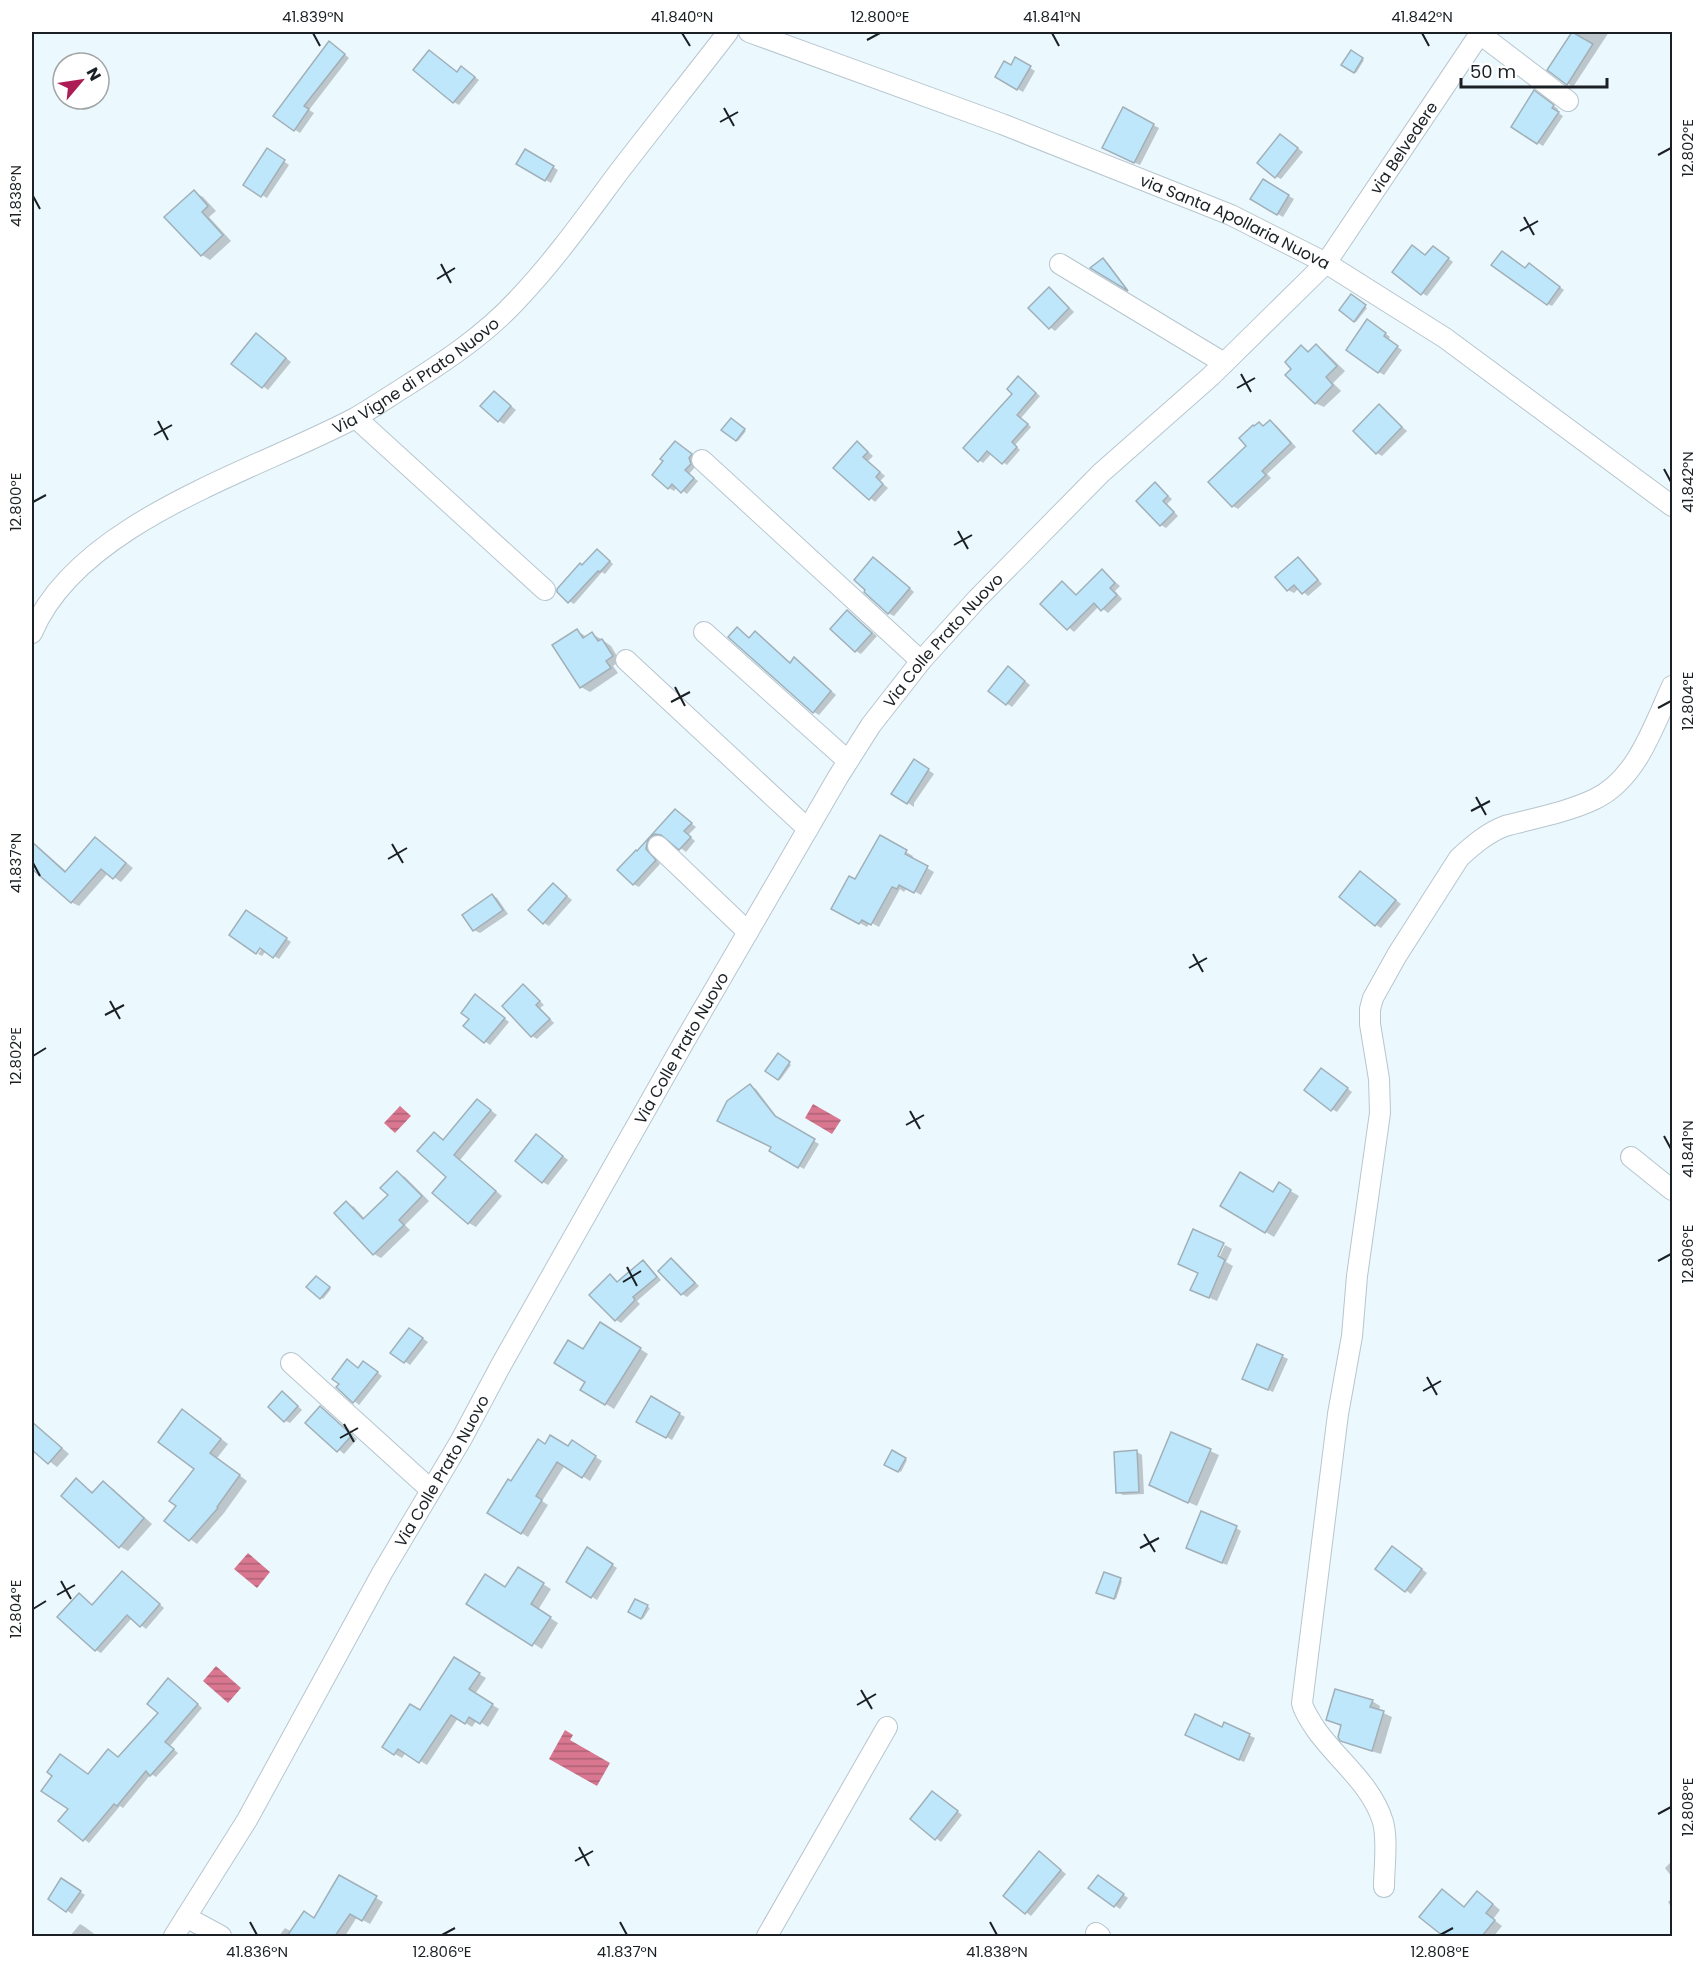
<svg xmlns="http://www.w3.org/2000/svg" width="1704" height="1968" font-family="Poppins,sans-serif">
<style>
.water{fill:url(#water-rules)}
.shadow{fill:#0003}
.building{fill:#bfe7fb;stroke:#a1b0b8;stroke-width:1.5}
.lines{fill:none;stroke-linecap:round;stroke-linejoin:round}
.minor-casing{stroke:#b7c6cf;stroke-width:22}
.minor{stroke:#fff;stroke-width:20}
.ticks{fill:none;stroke:#1a2023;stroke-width:2}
.labels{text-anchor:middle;stroke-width:4.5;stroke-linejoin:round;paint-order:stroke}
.street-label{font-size:16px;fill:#1a2023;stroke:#fff}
.neatline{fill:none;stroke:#1a2023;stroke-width:2}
.ticks-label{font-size:15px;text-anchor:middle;fill:#1a2023}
</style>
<defs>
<pattern id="water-rules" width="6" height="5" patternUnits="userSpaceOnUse" patternTransform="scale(1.5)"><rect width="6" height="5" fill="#d97791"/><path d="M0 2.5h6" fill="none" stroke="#af6176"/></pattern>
</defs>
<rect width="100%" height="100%" fill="#ebf8fe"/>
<!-- water -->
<g class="water">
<path d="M813,1104L841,1120L832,1134L805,1118Z"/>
<path d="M400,1106L411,1116L395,1133L384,1123Z"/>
<path d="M248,1553L270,1572L257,1588L234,1569Z"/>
<path d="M216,1666L241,1688L228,1703L203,1681Z"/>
<path d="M565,1730L573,1735L570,1740L610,1763L597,1786L549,1759Z"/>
</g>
<!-- shadow -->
<g class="shadow">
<path d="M1574,32H1609L1573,87L1549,70Z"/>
<path d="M335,46L349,58L309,110L314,113L300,133L275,116Z"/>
<path d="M1351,52L1364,60L1356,73L1343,65Z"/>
<path d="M1015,59L1035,71L1023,92L997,77L1011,67Z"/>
<path d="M467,71L479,80L459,105L454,102L458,73Z"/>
<path d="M1540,95L1558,109L1557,112L1563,116L1543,146L1513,127Z"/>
<path d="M1123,109L1159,128L1140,165L1109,151Z"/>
<path d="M1286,139L1303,152L1281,179L1275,176Z"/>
<path d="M267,150L289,165L267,198L245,184Z"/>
<path d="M526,151L558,170L551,183L518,164Z"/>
<path d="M1263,181L1294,199L1283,217L1252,199Z"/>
<path d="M194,192L203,197L216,211L209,217L231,241L210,260L202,255Z"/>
<path d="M1438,251L1453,262L1427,296L1422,293L1426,257Z"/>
<path d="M1103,260L1108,263L1128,290L1093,268Z"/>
<path d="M1533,267L1564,290L1552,306L1548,304L1525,270Z"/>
<path d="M1054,292L1074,312L1055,331L1050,327Z"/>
<path d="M1351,296L1367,308L1356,322L1341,310Z"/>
<path d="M1373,324L1390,337L1388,340L1402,350L1384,375L1379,372Z"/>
<path d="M262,338L291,362L268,390L234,363Z"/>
<path d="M1316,346L1324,351L1345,371L1333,383L1341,391L1324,407L1315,403L1293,369L1302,347L1310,352Z"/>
<path d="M1022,381L1040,396L1021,418L1031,427L1015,445L1020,450L1007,465L992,453L983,463L979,460L1014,393Z"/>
<path d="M499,396L516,410L504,424L499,421Z"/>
<path d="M1379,406L1407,431L1382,456L1377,453Z"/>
<path d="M733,421L746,431L738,441L736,440Z"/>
<path d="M1270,422L1276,425L1296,447L1267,474L1271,478L1238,509L1233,506L1249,446L1259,424L1265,427Z"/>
<path d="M676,442L696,458L695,467L689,474L698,481L687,494L677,487L674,491L669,488Z"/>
<path d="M862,446L873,456L868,461L885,476L880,481L888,488L875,502L835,467Z"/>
<path d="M1155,484L1172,499L1167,504L1178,516L1166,528L1161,525Z"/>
<path d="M601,553L613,564L605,574L602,572L574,604L569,601L583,566Z"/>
<path d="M1298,559L1303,562L1322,584L1308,596L1299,588L1294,593L1288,590L1277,577Z"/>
<path d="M879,562L914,592L894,616L888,613Z"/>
<path d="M1102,571L1120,586L1115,591L1122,599L1108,613L1099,606L1074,632L1042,604L1063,583L1077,595Z"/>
<path d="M848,612L877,636L861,654L856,651Z"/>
<path d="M737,629L750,639L755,633L761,636L791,664L795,659L800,662L836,695L819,715L814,712Z"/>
<path d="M577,631L587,637L592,634L601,639L611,646L620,661L613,666L618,673L590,692L581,687Z"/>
<path d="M1013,671L1030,685L1012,707L990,691Z"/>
<path d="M920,764L934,774L914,803V807L893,793Z"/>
<path d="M675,811L696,827L688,835L695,841L686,852L666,837H661L655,840L651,853L660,864L639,887L633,884L638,853Z"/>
<path d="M880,837L913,856L911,859L934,872L921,895L907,887L904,892L900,889L879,927L870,922L867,927L833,908L856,881Z"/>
<path d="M96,838L133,868L121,882L108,873L79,906L71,902L32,867V841L67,872Z"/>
<path d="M1361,873L1401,904L1381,928L1376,925Z"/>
<path d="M553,885L572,900L549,926L544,923Z"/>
<path d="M492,895L497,898L508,914L480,933L474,930L464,915Z"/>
<path d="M252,915L291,942L279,959L266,951L262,956L258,954L266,943L263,941Z"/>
<path d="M524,986L544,1005L540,1008L554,1023L537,1039L532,1036Z"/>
<path d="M481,999L509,1022L490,1045L465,1026Z"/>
<path d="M778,1055L791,1065L780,1080L767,1071Z"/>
<path d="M1327,1073L1352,1092L1337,1112L1332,1109Z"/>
<path d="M750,1086L756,1089L780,1121L819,1144L804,1169L771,1151L773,1147Z"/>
<path d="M484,1105L497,1115L460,1160L502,1196L476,1227L469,1223L448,1177L435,1134L445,1140Z"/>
<path d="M541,1139L568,1160L548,1185L543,1182Z"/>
<path d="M397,1173L405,1177L429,1201L405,1225L410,1230L381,1258L374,1254L347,1203L354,1207L365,1219L390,1195Z"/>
<path d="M1279,1184L1299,1196L1274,1237L1222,1205L1274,1193Z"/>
<path d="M1225,1245L1232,1249L1226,1262L1233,1266L1217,1301L1201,1294L1214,1263L1216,1264Z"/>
<path d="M671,1260L677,1263L699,1286L687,1297L682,1294Z"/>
<path d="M643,1262L648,1265L661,1280L637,1301L640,1304L621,1323L616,1320L610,1276L618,1282Z"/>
<path d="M318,1279L331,1289L323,1299L321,1297Z"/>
<path d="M609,1329L648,1354L614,1409L582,1389L587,1382L584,1351Z"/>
<path d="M415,1333L428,1342L410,1365L392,1352Z"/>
<path d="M1282,1356L1288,1359L1273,1392L1249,1381Z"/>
<path d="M369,1366L382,1376L359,1405L338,1387L359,1369Z"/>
<path d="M288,1396L302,1410L290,1423L284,1420Z"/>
<path d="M651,1398L685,1417L672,1440L638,1421Z"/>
<path d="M320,1408L357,1439L344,1454L307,1423Z"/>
<path d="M190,1415L228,1444L217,1458L247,1481L224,1513L197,1544L166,1521L178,1506L197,1469Z"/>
<path d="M32,1421L69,1454L57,1467L32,1448Z"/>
<path d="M1172,1434L1219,1455L1197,1506L1159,1489Z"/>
<path d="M572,1442L602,1461L590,1481L565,1465L542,1501L548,1505L528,1537L489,1513L511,1483L545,1445L569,1448Z"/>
<path d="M893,1452L907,1460L901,1472L886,1465Z"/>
<path d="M1137,1452L1142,1455L1144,1494L1123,1495L1118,1492Z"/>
<path d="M76,1480L94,1493L103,1483L112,1488L152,1524L128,1551L119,1546Z"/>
<path d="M1236,1528L1241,1531L1227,1565L1187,1548Z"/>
<path d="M588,1549L617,1568L597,1600L568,1582Z"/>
<path d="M1398,1551L1427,1573L1411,1594L1377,1569Z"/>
<path d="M122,1573L164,1608L146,1629L132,1618L101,1653L96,1650L93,1606Z"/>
<path d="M527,1574L551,1589L538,1610L558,1623L542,1649L469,1603L506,1589Z"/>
<path d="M1105,1574L1122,1581L1116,1599L1100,1593Z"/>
<path d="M636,1601L650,1608L643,1619L630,1612Z"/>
<path d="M454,1659L486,1678L475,1694L499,1709L488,1727L477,1720L472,1727L458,1718L427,1765L406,1752L402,1758L395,1754Z"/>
<path d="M174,1683L202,1708L170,1746L178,1753L156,1777L151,1774L123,1808L120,1806L89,1843L60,1820L70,1809L88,1775L119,1758L160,1713Z"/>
<path d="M1372,1701L1380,1706L1379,1711L1392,1717L1381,1754L1351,1745L1341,1740L1343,1727L1327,1720Z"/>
<path d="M1225,1724L1255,1738L1244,1762L1192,1738L1223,1729Z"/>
<path d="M938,1796L962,1815L941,1842L912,1819Z"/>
<path d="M1044,1856L1066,1874L1031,1916L1005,1895Z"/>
<path d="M1672,1861V1877L1665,1868Z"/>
<path d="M340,1877L383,1902L370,1924L357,1917L345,1936H279L285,1928L292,1932L315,1919Z"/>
<path d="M62,1880L85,1895L72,1914L50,1899Z"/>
<path d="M1104,1880L1128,1898L1120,1909L1090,1888Z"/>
<path d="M1442,1891L1465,1908L1486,1898L1500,1910L1493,1919L1502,1926L1494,1936H1446L1421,1917Z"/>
<path d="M1672,1898V1908L1668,1902Z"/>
<path d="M80,1924L85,1927L97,1936H70Z"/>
</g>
<!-- building -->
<g class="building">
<path d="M1572,32L1593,44L1567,85L1547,70Z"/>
<path d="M329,41L345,54L304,106L309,109L294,131L273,116Z"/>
<path d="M429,50L457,72L461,66L475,77L453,103L413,70Z"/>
<path d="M1351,50L1363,58L1354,73L1341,65Z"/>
<path d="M1015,57L1031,66L1017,90L995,77L1004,61L1011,65Z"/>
<path d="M1534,90L1554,105L1552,108L1559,112L1537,144L1511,127Z"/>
<path d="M1123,107L1154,124L1134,163L1102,148Z"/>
<path d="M1280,134L1298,148L1275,178L1257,163Z"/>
<path d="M267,148L285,160L261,197L243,185Z"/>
<path d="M525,149L554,166L545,181L516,164Z"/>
<path d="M1263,179L1289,195L1277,215L1250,199Z"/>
<path d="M194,190L208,206L202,212L223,235L201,256L164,217Z"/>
<path d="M1412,245L1425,255L1433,246L1449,258L1421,295L1392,272Z"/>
<path d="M1502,251L1525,268L1529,263L1560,287L1547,305L1491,265Z"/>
<path d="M1103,258L1128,291L1090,268Z"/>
<path d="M1049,287L1069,308L1049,329L1028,308Z"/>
<path d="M1351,294L1366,305L1354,322L1339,310Z"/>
<path d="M1367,319L1386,333L1384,336L1398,346L1378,373L1346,350Z"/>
<path d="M256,333L286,358L262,388L231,364Z"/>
<path d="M1316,344L1337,366L1326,377L1333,385L1315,404L1285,375L1291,369L1285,362L1301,345L1308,352Z"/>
<path d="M1018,376L1036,393L1017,415L1028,424L1012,442L1017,447L1002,464L987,451L978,462L963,448L1012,394L1007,389Z"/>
<path d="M494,391L511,406L498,422L480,406Z"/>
<path d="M1379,404L1402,427L1376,454L1353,431Z"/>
<path d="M731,418L745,429L736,441L721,430Z"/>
<path d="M1270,420L1291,443L1262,471L1266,475L1232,507L1208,482L1246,446L1239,438L1253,425L1254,426L1259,422L1263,426Z"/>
<path d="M675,441L692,454L689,458L691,464L685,470L694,478L681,493L672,484L668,489L652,475L663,461L660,459Z"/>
<path d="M857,441L868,452L863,457L880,472L876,477L883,484L869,500L833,468Z"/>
<path d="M1155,482L1168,496L1163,501L1174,512L1160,526L1136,501Z"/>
<path d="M597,549L610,561L600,572L598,571L568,603L557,592V589L580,563L582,565Z"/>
<path d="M873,557L910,588L888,614L864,592L865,590L854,580Z"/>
<path d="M1298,557L1318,580L1302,594L1294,585L1287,591L1275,577Z"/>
<path d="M1102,569L1115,583L1110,588L1117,595L1101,611L1094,603L1067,630L1040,604L1062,581L1076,595Z"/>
<path d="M847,610L872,633L855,652L830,629Z"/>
<path d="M737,627L749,638L755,631L790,663L794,657L831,691L813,713L728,637Z"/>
<path d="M577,629L583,638L592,632L598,641L602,639L613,656L606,661L611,668L580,688L552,645Z"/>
<path d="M1008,666L1025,681L1006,705L988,691Z"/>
<path d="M914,759L929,769L907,804L891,794Z"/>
<path d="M675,809L692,823L684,831L691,837L679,850L661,835L655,834L650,837L647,843L646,849L656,860L633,885L617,870L636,850L637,851Z"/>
<path d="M880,835L907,850L905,854L928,866L914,893L899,885L897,889L892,887L871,925L862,920L859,924L831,909L849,876L855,879Z"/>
<path d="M95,837L126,863L113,879L101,869L71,903L32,869V842L65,872Z"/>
<path d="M1360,871L1396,900L1375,926L1339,897Z"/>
<path d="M553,883L567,896L543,924L528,910Z"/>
<path d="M492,894L503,910L473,931L462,915Z"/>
<path d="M246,910L287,938L273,958L260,948L256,954L229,935Z"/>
<path d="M523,984L540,1001L536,1005L550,1019L531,1037L502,1006Z"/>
<path d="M475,994L505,1018L484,1043L463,1026L469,1019L461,1013Z"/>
<path d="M778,1053L790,1062L778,1080L765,1071Z"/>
<path d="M1321,1068L1348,1088L1331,1111L1304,1090Z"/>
<path d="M750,1084L775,1116L815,1139L798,1168L769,1151L771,1147L717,1121L727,1101Z"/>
<path d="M477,1099L491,1110L454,1155L496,1191L468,1224L432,1193L446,1177L417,1151L434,1132L443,1140Z"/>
<path d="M536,1134L563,1156L542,1183L515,1161Z"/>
<path d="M397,1171L422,1196L399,1220L404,1225L373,1255L334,1213L346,1201L363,1219L388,1195L380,1188Z"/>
<path d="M1240,1172L1273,1192L1279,1182L1291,1190L1265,1233L1220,1206Z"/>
<path d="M1193,1229L1224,1243L1218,1256L1225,1260L1209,1298L1190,1290L1198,1273L1178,1264Z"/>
<path d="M671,1258L695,1283L681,1295L658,1271Z"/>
<path d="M643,1260L657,1277L633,1297L635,1300L615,1321L589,1295L610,1274L617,1282Z"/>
<path d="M316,1276L330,1287L320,1299L306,1287Z"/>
<path d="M600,1322L641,1348L605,1405L580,1390L585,1382L554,1363L568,1340L583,1349Z"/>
<path d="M409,1328L423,1338L404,1363L390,1353Z"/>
<path d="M1257,1344L1283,1355L1268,1390L1242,1379Z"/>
<path d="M347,1359L358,1368L363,1361L378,1372L353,1403L336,1387L339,1384L332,1379Z"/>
<path d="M282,1391L298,1406L284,1422L268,1407Z"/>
<path d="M651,1396L680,1413L666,1438L636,1422Z"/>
<path d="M320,1406L352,1435L337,1452L305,1423Z"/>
<path d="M182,1409L221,1439L210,1453L240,1475L217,1507L218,1508L189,1541L164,1521L176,1506L169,1501L194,1469L158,1442Z"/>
<path d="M32,1422L62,1448L48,1464L32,1450Z"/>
<path d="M1171,1432L1211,1449L1188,1503L1149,1485Z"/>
<path d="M550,1435L568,1446L572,1440L596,1456L582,1478L557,1462L536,1496L542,1500L521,1534L487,1513L508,1479L511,1481L538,1439L545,1444Z"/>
<path d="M892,1450L906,1458L898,1472L884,1465Z"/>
<path d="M1137,1450L1139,1492L1116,1493L1114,1452Z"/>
<path d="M76,1478L92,1493L103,1481L144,1518L119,1548L61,1496Z"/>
<path d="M1201,1511L1237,1526L1222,1563L1186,1548Z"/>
<path d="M1392,1546L1422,1569L1405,1592L1375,1569Z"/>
<path d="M587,1547L613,1564L591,1598L566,1582Z"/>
<path d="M518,1567L544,1583L531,1604L551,1617L532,1646L466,1604L485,1574L505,1587Z"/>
<path d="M122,1571L160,1604L140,1627L127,1615L95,1651L57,1617L79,1593L92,1605Z"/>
<path d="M1104,1572L1121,1578L1114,1599L1096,1593Z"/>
<path d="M635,1599L648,1605L641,1619L628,1612Z"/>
<path d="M454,1657L480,1673L469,1689L493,1704L480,1724L469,1717L465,1724L451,1715L419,1763L398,1749L394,1755L382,1747L410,1704L420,1710Z"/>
<path d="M168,1678L198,1704L165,1742L174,1749L150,1776L146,1771L117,1806L114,1804L83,1841L58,1821L68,1809L41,1791L52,1776L47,1772L60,1754L88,1774L108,1749L118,1757L158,1713L147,1704Z"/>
<path d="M1335,1689L1373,1700L1370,1707L1384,1711L1372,1751L1340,1741L1338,1737L1341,1725L1326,1720Z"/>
<path d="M1195,1714L1222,1727L1224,1722L1250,1734L1239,1760L1185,1735Z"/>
<path d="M932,1791L958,1811L935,1840L910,1819Z"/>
<path d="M1039,1851L1061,1870L1025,1914L1003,1896Z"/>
<path d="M339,1875L377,1896L362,1921L350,1914L335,1936H287L304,1911L314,1918Z"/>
<path d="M1098,1875L1124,1894L1114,1907L1088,1888Z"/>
<path d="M61,1878L81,1891L66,1912L48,1899Z"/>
<path d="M1442,1889L1464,1907L1477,1891L1493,1904L1486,1913L1495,1920L1482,1936H1443L1419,1917Z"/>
</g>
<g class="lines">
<!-- minor casing -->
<g class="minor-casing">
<g id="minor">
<path id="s1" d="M749,32L1002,124L1231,215L1326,263L1445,338L1672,506"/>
<path d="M1480,34L1568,101"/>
<path d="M1060,264L1224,363"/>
<path d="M356,418L545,590"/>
<path d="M702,460L921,661"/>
<path d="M704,632L848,761"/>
<path id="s2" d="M32,633C78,522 255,471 355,418C371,409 387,398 403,388C444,362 485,335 518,299C555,260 586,216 618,173C654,126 692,79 728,32"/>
<path d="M626,660L808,829"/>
<path d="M658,846L748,932"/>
<path d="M1631,1157L1672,1190"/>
<path d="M291,1363L431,1490"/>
<path d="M1384,1887C1384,1868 1388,1840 1383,1822C1372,1784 1336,1759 1315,1728C1310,1720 1304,1712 1302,1703L1338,1414L1352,1336L1357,1276L1380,1113L1379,1079L1370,1024V1009L1373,998L1397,955L1459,858C1473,845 1487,833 1505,826C1535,818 1568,812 1595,799C1637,779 1654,725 1672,686"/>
<path d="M186,1917L221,1936"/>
<path d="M1096,1933L1100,1936"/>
<path id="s3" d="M174,1936L247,1820L382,1573L461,1440L501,1365L684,1042L838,777L871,725L921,661L977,599L1101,473L1211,376L1326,263L1481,32"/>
<path d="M767,1936L887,1727"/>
</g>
</g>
<!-- minor -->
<use href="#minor" class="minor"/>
</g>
<!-- ticks -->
<path class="ticks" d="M313,33L320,46M682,33L690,46M1052,33L1059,46M1422,33L1429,46M867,40L880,33M724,108L734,126M720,122L738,112M1658,155L1671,148M33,196L40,209M1524,217L1534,235M1520,231L1538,221M441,264L451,283M437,279L455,268M1241,374L1251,392M1237,388L1255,378M158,421L168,440M154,435L172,425M1664,469L1671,482M33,502L46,495M958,531L968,549M954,545L972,535M675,687L685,706M671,702L690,692M1658,708L1671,701M1476,797L1486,815M1471,811L1490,801M392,844L403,863M388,859L407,848M33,863L40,876M1193,954L1203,972M1189,968L1207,958M110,1001L120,1019M105,1015L124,1005M33,1056L46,1048M910,1111L920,1129M906,1125L924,1115M1664,1136L1671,1149M1658,1261L1671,1254M627,1267L637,1286M623,1282L641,1271M1427,1377L1437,1395M1423,1391L1441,1381M344,1424L354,1442M340,1438L358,1428M1144,1534L1155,1552M1140,1548L1159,1538M61,1581L71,1599M57,1595L75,1585M33,1609L46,1601M861,1690L872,1709M857,1705L876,1694M1658,1814L1671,1807M579,1847L589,1866M575,1861L593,1851M250,1922L257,1935M620,1922L627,1935M990,1922L997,1935M442,1935L455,1928M1440,1935L1453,1928"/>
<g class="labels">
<!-- street labels -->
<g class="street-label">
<text dy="6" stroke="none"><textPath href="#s3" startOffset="2186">via Belvedere</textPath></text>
<text dy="6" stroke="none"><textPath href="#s1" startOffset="522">via Santa Apollaria Nuova</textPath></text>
<text dy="6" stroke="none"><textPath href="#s2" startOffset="470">Via Vigne di Prato Nuovo</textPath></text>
<text dy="6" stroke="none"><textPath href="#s3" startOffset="1509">Via Colle Prato Nuovo</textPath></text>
<text dy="6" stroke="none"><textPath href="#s3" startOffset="1023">Via Colle Prato Nuovo</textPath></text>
<text dy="6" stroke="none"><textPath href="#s3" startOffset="537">Via Colle Prato Nuovo</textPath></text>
</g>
</g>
<!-- border -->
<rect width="1704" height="1968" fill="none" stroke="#ffffff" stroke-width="66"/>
<!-- north arrow -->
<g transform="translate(81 81) rotate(61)"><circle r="28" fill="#ffffff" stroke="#a3a6a7" stroke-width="1.5"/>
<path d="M0-4.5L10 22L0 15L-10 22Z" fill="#ac1c55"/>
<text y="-9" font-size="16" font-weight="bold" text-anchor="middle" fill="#1a2023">N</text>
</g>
<!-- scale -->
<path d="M1461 78v9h146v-9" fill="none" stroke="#1a2023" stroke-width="3"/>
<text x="1470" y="78" font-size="18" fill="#1a2023" stroke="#ffffff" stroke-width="4.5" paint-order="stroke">50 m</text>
<rect x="33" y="33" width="1638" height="1902" class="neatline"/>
<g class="ticks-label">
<text x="313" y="22">41.839°N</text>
<text x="682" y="22">41.840°N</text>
<text x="880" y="22">12.800°E</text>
<text x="1052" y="22">41.841°N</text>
<text x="1422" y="22">41.842°N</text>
<text transform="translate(1688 148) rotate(-90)" y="5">12.802°E</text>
<text transform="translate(16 196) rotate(-90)" y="5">41.838°N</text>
<text transform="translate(1688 482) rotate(-90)" y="5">41.842°N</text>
<text transform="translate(16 502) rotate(-90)" y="5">12.800°E</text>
<text transform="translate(1688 701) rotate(-90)" y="5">12.804°E</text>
<text transform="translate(16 863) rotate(-90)" y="5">41.837°N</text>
<text transform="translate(16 1056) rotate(-90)" y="5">12.802°E</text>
<text transform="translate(1688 1149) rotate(-90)" y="5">41.841°N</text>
<text transform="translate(1688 1254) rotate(-90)" y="5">12.806°E</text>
<text transform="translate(16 1609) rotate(-90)" y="5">12.804°E</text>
<text transform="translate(1688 1807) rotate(-90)" y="5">12.808°E</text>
<text x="257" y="1957">41.836°N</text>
<text x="442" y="1957">12.806°E</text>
<text x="627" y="1957">41.837°N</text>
<text x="997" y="1957">41.838°N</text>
<text x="1440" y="1957">12.808°E</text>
</g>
</svg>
